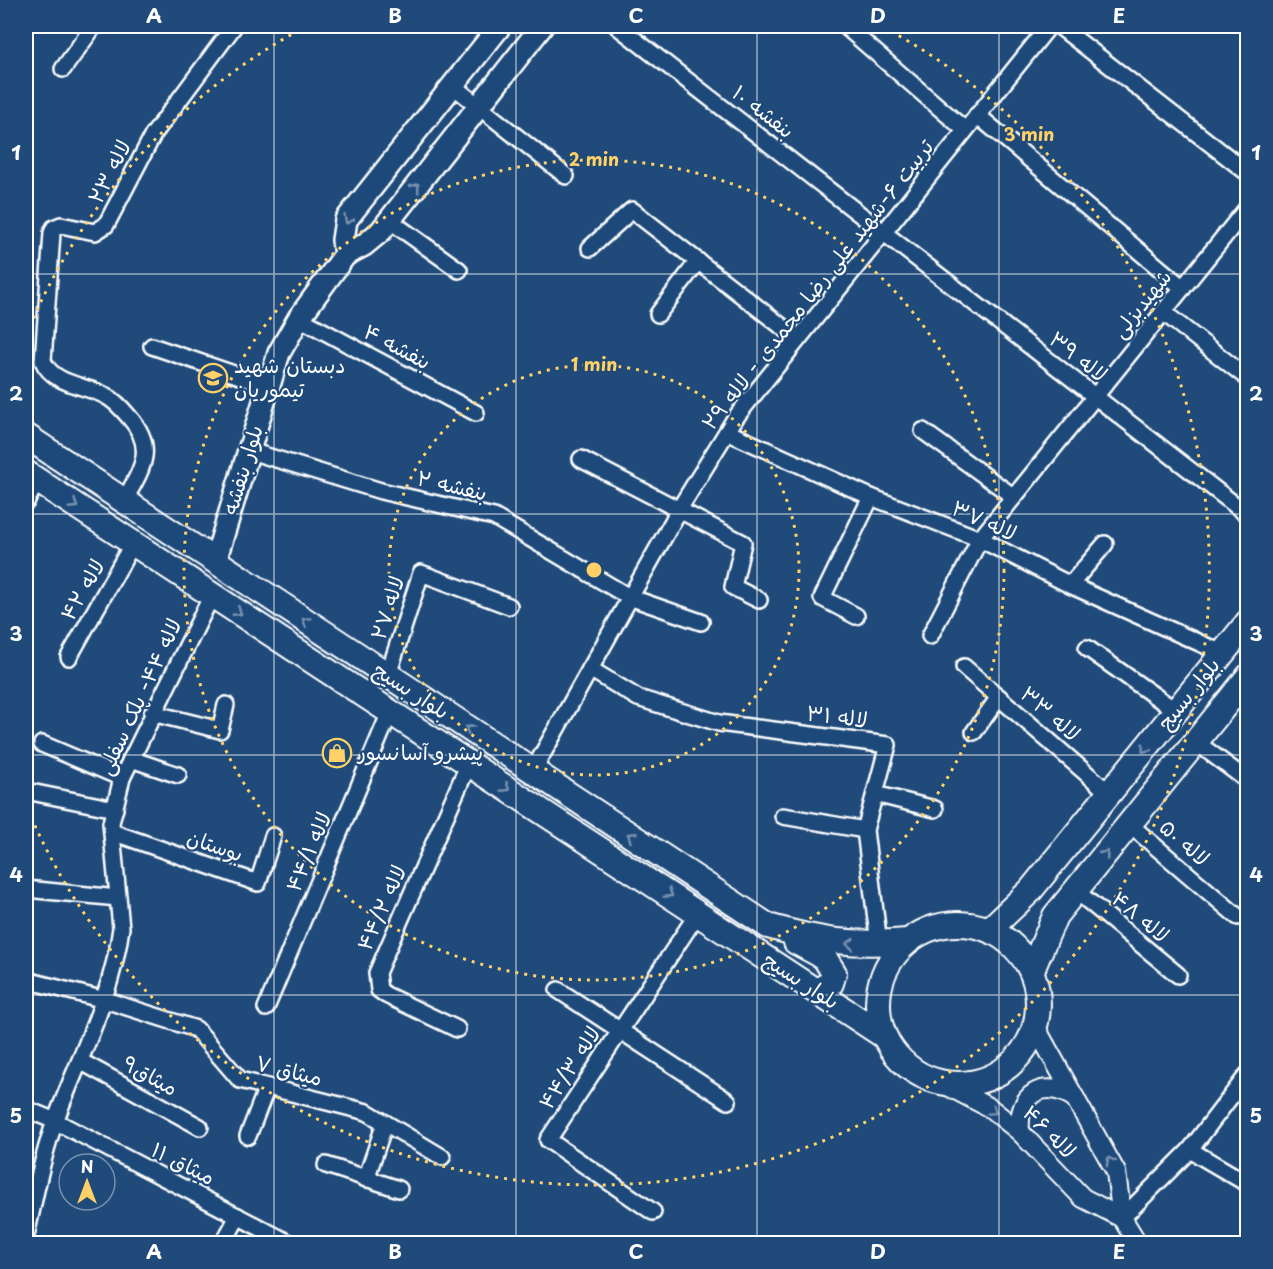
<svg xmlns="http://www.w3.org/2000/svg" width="1273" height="1269" font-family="'Playpen Sans','Playpen Sans Arabic',sans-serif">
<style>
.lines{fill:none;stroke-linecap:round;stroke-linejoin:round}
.minor-casing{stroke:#fff;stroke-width:20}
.tertiary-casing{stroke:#fff;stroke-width:22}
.secondary-casing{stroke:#fff;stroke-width:26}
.primary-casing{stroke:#fff;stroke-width:28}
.minor{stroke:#1f4a7a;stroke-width:15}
.tertiary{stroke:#1f4a7a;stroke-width:18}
.secondary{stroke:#1f4a7a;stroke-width:21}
.primary{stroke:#1f4a7a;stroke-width:24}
.oneway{stroke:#7992af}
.grid{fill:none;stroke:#fff;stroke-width:1.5;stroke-opacity:0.55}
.ring{fill:none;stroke:#ffd166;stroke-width:3;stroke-dasharray:3 6}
.labels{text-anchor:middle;stroke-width:4.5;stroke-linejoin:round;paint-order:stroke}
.street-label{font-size:21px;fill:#fff;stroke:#1f4a7a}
.poi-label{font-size:21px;fill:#fff;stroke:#1f4a7a;text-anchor:start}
.centre{fill:#ffd166;stroke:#1f4a7a;stroke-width:3}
.ring-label{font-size:18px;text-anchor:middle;font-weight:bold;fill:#ffd166;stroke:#1f4a7a;stroke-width:4.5;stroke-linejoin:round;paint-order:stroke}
.neatline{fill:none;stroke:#fff;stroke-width:2}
.grid-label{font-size:20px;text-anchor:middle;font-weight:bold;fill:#fff}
</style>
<rect width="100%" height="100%" fill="#1f4a7a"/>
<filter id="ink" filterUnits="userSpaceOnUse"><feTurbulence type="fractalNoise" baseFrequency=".0167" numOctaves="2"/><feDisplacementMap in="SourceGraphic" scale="12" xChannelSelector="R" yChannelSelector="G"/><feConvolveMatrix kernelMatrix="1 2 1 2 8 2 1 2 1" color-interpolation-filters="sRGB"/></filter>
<g filter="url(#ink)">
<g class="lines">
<!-- minor casing -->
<g class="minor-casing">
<g id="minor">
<path d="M617,26L1248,515"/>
<path d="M845,26L965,130"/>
<path d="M1059,26L1248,173"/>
<path d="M63,69L94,26"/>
<path d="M452,85L566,176"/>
<path d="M977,115L1183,288"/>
<path d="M389,220L459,270"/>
<path d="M590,248L632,210L798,339"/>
<path d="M1163,312L1246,377"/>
<path d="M658,314L698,261"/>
<path d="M299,318L476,413"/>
<path d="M152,346L269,386"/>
<path d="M923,431L1014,497"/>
<path d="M727,432L871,497L980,539L1070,585L1222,653"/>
<path d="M250,451L381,491L494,517L629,597L701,622"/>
<path d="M581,459L743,543L733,587L759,600"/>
<path d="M124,501C141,470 157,449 130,418C123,410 116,401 106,396C86,385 53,385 43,361L52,233L54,228L61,225L95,232L106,225L153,135L234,26"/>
<path d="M26,502L37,481"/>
<path d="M1070,585L1105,544"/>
<path d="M856,616L822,598L871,497"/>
<path d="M930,636L980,539L1248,207"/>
<path d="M1087,648L1176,711"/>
<path d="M69,657L133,543"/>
<path d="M964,667L1109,793"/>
<path d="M590,669L638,698L719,723L888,745L865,830L879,944"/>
<path d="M388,675L421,573L509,606"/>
<path d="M152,713L220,730L226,705"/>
<path d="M974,732L999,697"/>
<path d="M1196,742L1248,781"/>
<path d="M42,744L122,778"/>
<path d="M131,759L178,775"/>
<path d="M533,771L683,503L736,417L1049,26"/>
<path d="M26,791L115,809"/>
<path d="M875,794L935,809"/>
<path d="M783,816L865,830"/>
<path d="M1129,824L1238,917"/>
<path d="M112,832L258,883L273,836"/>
<path d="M26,889L118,898"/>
<path d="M1075,890L1178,975"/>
<path d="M26,980L105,1000L196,1029L240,1080L367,1112L442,1157"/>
<path d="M558,990L728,1101"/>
<path d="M266,1008L390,712"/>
<path d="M457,1029L386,995L379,990L377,973L469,763"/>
<path d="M80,1061L200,1127"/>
<path d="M26,1109L55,1121L291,1244"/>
<path d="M248,1136L267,1087"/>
<path d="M1190,1150L1248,1184"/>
<path d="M326,1165L399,1189"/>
<path d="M366,1179L385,1123"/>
<path d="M653,1212L548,1140L698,913"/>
<path d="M1122,1218L1190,1150L1248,1074"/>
<path d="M26,1235C35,1197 42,1156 56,1119C80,1055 112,997 121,928L111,823L122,778L212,595"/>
<path d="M223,1244L238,1216"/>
</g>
</g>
<!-- tertiary casing -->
<g class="tertiary-casing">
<g id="tertiary">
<path d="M1036,1028L1116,1172L1122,1218L1138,1244"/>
<path d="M942,1083L990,1108L1020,1132L1083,1198L1122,1218"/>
<path d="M1020,1132C1017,1093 1043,1078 1075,1098"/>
</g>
</g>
<!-- secondary casing -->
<g class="secondary-casing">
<g id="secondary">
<path d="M345,255L343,240L346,220L500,26"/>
<path d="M215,561L279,353L299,318L345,255L364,245L381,231L542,26"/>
</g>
</g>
<!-- primary casing -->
<g class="primary-casing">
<g id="primary">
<path d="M26,436L768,926C821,941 853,946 908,941"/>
<path d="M26,473L884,1036"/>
<circle cx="958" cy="1004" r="80"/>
<path d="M989,930L1030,891L1248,622"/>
<path d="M796,942L824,957L834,973L831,983L817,991"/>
<path d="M1032,970L1055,916L1248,677"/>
</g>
</g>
<!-- minor -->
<use href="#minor" class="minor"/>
<!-- tertiary -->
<use href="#tertiary" class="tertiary"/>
<!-- secondary -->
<use href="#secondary" class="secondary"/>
<!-- primary -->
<use href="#primary" class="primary"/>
</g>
<!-- one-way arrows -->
<defs><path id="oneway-chevron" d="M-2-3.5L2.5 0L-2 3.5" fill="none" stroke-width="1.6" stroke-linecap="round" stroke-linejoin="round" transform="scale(1.5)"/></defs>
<g class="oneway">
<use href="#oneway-chevron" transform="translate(416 187) rotate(-51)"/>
<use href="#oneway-chevron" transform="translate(348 220) rotate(115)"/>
<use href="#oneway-chevron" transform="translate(74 505) rotate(33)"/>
<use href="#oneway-chevron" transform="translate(238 612) rotate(33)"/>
<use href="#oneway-chevron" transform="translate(306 621) rotate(-147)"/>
<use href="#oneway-chevron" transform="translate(469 729) rotate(-147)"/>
<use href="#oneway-chevron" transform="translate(1145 749) rotate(129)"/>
<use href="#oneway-chevron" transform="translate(506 788) rotate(33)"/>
<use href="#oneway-chevron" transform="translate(631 836) rotate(-147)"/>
<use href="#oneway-chevron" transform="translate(1105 854) rotate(-51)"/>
<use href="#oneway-chevron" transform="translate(669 894) rotate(33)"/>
<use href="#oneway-chevron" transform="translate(850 944) rotate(-176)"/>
<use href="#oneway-chevron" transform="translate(993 1111) rotate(35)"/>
<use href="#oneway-chevron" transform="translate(1110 1161) rotate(-119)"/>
</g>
</g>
<!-- grid -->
<path class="grid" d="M274,26V1244M516,26V1244M757,26V1244M999,26V1244M26,274H1248M26,514H1248M26,755H1248M26,995H1248"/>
<!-- distance rings -->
<g class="ring">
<circle cx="594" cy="570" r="205"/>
<circle cx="594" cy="570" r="410"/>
<path d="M26 335A615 615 0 0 1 305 27M883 27A615 615 0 1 1 26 805"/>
</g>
<!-- icons -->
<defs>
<g id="school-ring" transform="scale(1.5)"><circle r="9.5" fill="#1f4a7a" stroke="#ffd166" stroke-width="1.5"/><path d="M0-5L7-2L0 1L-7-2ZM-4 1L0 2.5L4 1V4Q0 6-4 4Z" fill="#ffd166"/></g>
<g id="shop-ring" transform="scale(1.5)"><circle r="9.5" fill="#1f4a7a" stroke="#ffd166" stroke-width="1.5"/><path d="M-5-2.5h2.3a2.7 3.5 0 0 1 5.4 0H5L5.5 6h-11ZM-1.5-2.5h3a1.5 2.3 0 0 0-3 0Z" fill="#ffd166"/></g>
</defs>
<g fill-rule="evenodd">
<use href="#school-ring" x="213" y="378"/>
<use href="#shop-ring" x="337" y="753"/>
</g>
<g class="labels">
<!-- street labels -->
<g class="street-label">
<text transform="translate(763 112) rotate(38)" y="7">بنفشه ۱۰</text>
<text transform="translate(110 172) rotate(-63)" y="7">لاله ۲۳</text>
<text transform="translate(818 285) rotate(-52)" y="7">تربیت ۶-شهید علی رضا محمدی - لاله ۲۹</text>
<text transform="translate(1142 304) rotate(-51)" y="7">شهیدبزلی</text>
<text transform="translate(397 347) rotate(28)" y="7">بنفشه ۴</text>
<text transform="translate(1078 357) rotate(38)" y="7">لاله ۳۹</text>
<text transform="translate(243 470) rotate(-73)" y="7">بلوار بنفشه</text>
<text transform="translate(452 486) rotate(13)" y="7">بنفشه ۲</text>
<text transform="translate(984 521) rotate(24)" y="7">لاله ۳۷</text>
<text transform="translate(83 590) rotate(-60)" y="7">لاله ۴۲</text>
<text transform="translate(388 608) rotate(-72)" y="7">لاله ۲۷</text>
<text transform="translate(411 691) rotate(33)" y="7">بلوار بسیج</text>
<text transform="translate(1189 694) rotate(-51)" y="7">بلوار بسیج</text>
<text transform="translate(140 697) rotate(-65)" y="7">لاله ۴۴- پلک سفلی</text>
<text transform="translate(1050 714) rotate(41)" y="7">لاله ۳۳</text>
<text transform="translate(837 717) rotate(7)" y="7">لاله ۳۱</text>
<text transform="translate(1184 843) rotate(41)" y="7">لاله ۵۰</text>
<text transform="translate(215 846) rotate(19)" y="7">بوستان</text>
<text transform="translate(309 852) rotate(-67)" y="7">لاله ۴۴/۱</text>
<text transform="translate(382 908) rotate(-66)" y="7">لاله ۴۴/۲</text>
<text transform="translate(1140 917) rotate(40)" y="7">لاله ۴۸</text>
<text transform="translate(801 981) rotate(33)" y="7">بلوار بسیج</text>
<text transform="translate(570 1068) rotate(-57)" y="7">لاله ۴۴/۳</text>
<text transform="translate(289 1071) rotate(14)" y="7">میثاق ۷</text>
<text transform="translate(150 1076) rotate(29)" y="7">میثاق۹</text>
<text transform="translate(1049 1132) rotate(45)" y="7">لاله ۴۶</text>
<text transform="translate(183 1164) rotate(27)" y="7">میثاق ۱۱</text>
</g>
<!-- poi labels -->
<g class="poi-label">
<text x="234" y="373">دبستان شهید<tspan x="234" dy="24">تیموریان</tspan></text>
<text x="358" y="760">پیشرو آسانسور</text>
</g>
</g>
<circle cx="594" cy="570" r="9" class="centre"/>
<g class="ring-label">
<text x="1029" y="141">3 min</text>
<text x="594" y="166">2 min</text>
<text x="594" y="371">1 min</text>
</g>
<!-- margin -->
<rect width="1273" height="1269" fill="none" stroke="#1f4a7a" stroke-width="66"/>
<!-- north arrow -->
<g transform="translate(87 1182)"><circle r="28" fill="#1f4a7a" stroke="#7992af" stroke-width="1.5"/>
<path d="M0-4.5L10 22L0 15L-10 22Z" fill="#ffd166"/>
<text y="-9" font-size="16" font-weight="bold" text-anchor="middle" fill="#ffffff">N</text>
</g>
<rect x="33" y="33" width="1207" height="1203" class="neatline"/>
<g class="grid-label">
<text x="154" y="23">A</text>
<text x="395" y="23">B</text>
<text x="636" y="23">C</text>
<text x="878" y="23">D</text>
<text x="1119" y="23">E</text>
<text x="16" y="160">1</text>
<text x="1256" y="160">1</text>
<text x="16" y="401">2</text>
<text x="1256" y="401">2</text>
<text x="16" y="641">3</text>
<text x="1256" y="641">3</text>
<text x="16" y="882">4</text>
<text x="1256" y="882">4</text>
<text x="16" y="1123">5</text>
<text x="1256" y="1123">5</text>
<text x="154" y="1259">A</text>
<text x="395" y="1259">B</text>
<text x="636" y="1259">C</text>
<text x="878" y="1259">D</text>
<text x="1119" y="1259">E</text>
</g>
</svg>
